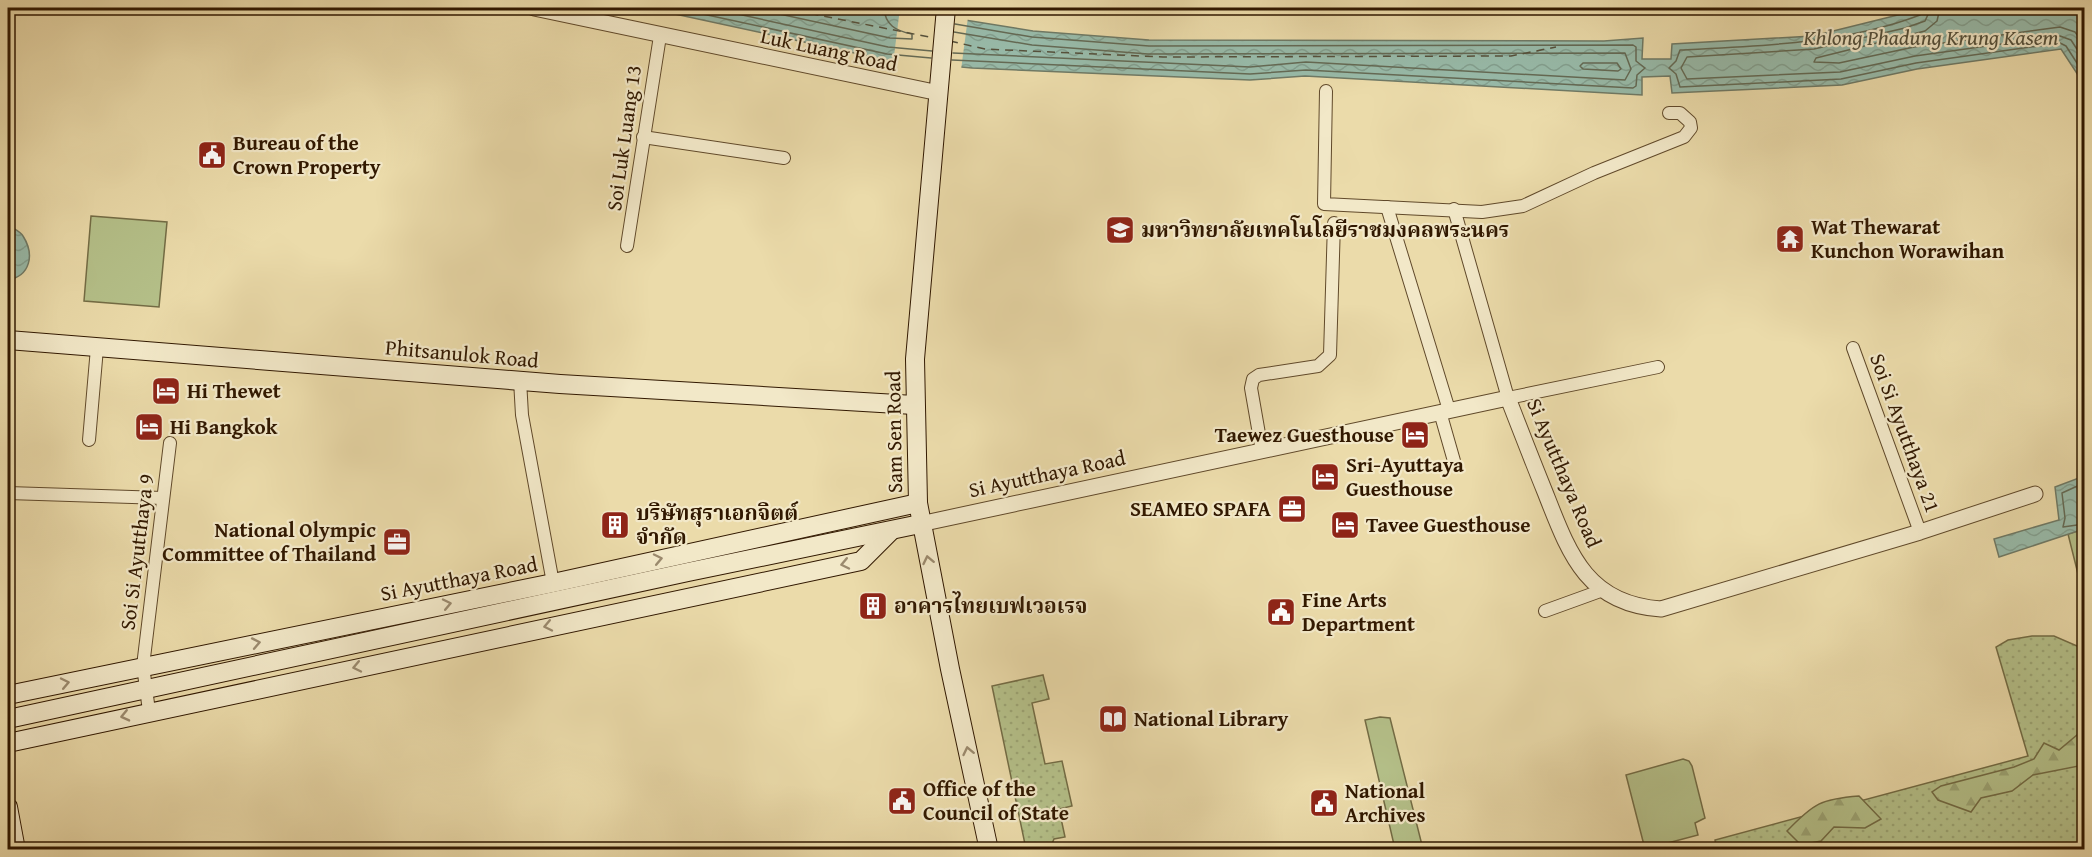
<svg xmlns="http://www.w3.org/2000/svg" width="2092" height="857" font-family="'Gentium Book Plus','Noto Serif Thai',serif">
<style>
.grass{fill:url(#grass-dots);stroke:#736c45;stroke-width:1.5}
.forest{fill:url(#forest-firs);stroke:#736c45;stroke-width:1.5}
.green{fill:#b5c18a;stroke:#736c45;stroke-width:1.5}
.water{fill:url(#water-waves);stroke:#6f7a66;stroke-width:1.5}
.pier{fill:#ebdbaa}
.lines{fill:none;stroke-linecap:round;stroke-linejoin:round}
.shore{stroke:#646a55;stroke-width:1.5}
.ferry{stroke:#55513c;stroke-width:1.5;stroke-dasharray:8 6;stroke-linecap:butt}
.minor-casing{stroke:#60492a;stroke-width:14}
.tertiary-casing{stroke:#60492a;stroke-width:17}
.secondary-casing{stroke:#311800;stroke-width:20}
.minor{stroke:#f2e8c8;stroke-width:12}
.tertiary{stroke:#f2e8c8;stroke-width:15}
.secondary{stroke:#f2e8c8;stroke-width:18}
.oneway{stroke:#9b8a6e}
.labels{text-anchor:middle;stroke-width:4.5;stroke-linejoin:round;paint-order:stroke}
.street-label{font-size:21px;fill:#311800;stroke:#f2e8c8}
.poi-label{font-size:21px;font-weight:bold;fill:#311800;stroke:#f2e8c8;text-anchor:start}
.water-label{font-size:22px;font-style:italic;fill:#55513c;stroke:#f2e8c8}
</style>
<defs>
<pattern id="grass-dots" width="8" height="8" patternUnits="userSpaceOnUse" patternTransform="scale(1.5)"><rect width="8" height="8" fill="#b5c18a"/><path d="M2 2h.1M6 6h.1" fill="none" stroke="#9ca575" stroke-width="1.8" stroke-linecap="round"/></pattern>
<pattern id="forest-firs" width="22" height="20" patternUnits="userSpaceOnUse" patternTransform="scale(1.5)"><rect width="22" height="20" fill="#b5c18a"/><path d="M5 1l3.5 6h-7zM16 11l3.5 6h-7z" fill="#9ca575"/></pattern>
<pattern id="water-waves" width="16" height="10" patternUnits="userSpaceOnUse" patternTransform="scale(1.5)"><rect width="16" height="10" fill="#98bbaa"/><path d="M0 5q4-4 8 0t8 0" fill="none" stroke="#83a090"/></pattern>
</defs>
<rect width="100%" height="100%" fill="#ebdbaa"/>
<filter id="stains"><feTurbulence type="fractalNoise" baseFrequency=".00333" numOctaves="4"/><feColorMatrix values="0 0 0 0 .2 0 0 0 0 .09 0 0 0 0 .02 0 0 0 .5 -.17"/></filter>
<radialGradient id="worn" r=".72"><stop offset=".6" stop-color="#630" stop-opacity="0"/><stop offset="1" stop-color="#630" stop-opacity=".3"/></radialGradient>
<!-- grass -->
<g class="grass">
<path d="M2032,636H2054L2084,649V849L1717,850L1715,840L2028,756L1996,647L2008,640Z"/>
<path d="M1043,675L1049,699L1032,703L1045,764L1062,761L1072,806L1059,809L1065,837L1054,839L1051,846L1045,849H1026L992,686Z"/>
</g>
<!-- forest -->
<g class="forest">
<path d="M2084,729V765L2033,775L2012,791L1981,798L1971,812L1938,800L1932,792L1941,786L2014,767L2034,759L2044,743L2059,750Z"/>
<path d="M1859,796L1881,819L1865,828L1834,827L1821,841L1801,845L1787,831C1814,803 1821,799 1859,796Z"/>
</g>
<!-- green -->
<g class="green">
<path d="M91,216L167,222L159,307L84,301Z"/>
<path d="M2084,529V594H2083L2068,534Z"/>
<path d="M1380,717L1390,718L1423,849H1395L1365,720Z"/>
<path d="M1683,759L1689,761L1692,766L1705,818L1695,823L1698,835L1645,849L1626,775Z"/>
</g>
<!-- water -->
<g class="water">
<path d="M647,8H890L1033,31L1149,40L1604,41L1643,38L1642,59H1671L1672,44L1813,36L1926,8H2084V105L2080,78L2061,49L1917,69L1842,85L1672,93L1670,76L1642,77V95L1305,76L1250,80L972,68L887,60Z"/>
<path d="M8,225C12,228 20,231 23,236C35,255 30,276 8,280Z"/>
<path d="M2084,476V529L1999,557L1994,539L2059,520L2055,487Z"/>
</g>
<!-- pier -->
<path class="pier" d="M900,8L968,17L961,70L893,64Z"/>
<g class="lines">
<!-- shore -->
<g class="shore">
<path d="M675,8L887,54L931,58"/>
<path d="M710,8L888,47L932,51"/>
<path d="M752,8L890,38L912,39V34C896,31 885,25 884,8"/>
<path d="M1923,8L1920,15C1844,44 1760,46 1680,50L1676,61L1669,68L1676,74L1680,87L1841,79L1916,63L2060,43L2066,46L2084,74"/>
<path d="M1931,8L1925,21L1905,28L1814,49L1687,57L1681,68L1687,79L1840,72L1915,56L2060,36L2071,40L2084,60"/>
<path d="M1940,8L1937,21L1925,31L1816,58L1814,62L1839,63L1914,47L2060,27L2075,32L2084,44"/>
<path d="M953,53L1250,67L1306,62L1625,80L1631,69L1625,53L1148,54L1032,45L954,32"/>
<path d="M952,60L1250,74L1306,70L1633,88L1636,86L1637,75L1645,68L1636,61V47L1633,45L1149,46L1032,37L955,24"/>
<path d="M1583,63H1617L1621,69L1618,71L1583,69L1580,66Z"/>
<path d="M2084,483L2062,493L2065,518L2063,527L2084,524"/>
</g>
<!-- ferry -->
<g class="ferry">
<path d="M783,8L934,38"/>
<path d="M950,41L985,49L1163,57L1511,56L1556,47"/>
</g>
<!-- minor casing -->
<g class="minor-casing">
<g id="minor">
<path d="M1326,91L1324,204L1482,212L1523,206L1594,173L1684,137L1691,128L1690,122L1680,113H1669"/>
<path d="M643,137L784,158"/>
<path d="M1387,207L1449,410"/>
<path d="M1454,209L1508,398L1658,367"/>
<path d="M627,246L660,36"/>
<path d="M1853,348L1920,532"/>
<path d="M520,380L522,415L553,583"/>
<path d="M1440,412L1454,461"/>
<path d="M89,440L97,348"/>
<path d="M1262,451L1251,388L1253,379L1259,375L1318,366L1330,355L1334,223"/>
<path d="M8,493L163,498"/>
<path d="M1545,611L1603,590"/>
<path d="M149,711L143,666L170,443"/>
</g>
</g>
<!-- tertiary casing -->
<g class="tertiary-casing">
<g id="tertiary">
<path d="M534,8L939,93"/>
<path d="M920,524L1508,398C1520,429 1532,460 1545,492C1569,553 1586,604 1661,609L1920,532L2035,494"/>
</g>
</g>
<!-- secondary casing -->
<g class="secondary-casing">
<g id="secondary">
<path d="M946,8L915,359L918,503L950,669L989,850"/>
<path d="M8,340L560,384L914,405"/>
<path d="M8,695L553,583L918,503"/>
<path d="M8,719L688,572L920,524"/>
<path d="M8,743L861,561L891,531"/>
<path d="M8,807L16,850"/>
</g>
</g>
<!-- minor -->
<use href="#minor" class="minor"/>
<!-- tertiary -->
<use href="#tertiary" class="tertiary"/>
<!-- secondary -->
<use href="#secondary" class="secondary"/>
</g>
<!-- one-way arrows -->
<defs><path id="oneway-chevron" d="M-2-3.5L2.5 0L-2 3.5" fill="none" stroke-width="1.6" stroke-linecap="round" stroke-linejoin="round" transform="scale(1.5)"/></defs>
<g class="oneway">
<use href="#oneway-chevron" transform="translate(658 559) rotate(-12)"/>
<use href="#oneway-chevron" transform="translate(928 560) rotate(-102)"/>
<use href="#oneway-chevron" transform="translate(845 564) rotate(168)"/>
<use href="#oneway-chevron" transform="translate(447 604) rotate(-12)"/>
<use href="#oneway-chevron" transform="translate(548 626) rotate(168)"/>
<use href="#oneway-chevron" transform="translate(256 643) rotate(-11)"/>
<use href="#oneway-chevron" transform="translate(357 667) rotate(168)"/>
<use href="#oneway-chevron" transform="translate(65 683) rotate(-12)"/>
<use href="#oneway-chevron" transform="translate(125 716) rotate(167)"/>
<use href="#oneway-chevron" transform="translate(968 751) rotate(-102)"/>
</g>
<!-- icons -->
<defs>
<g id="civic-square" transform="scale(1.5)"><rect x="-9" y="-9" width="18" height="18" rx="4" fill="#8f2418" stroke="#f2e8c8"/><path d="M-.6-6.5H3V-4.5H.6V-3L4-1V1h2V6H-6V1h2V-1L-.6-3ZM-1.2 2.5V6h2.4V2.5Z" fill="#fff"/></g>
<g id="university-square" transform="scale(1.5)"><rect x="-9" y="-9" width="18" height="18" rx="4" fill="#8f2418" stroke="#f2e8c8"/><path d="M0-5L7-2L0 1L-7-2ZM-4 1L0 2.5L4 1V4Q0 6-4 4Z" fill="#fff"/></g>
<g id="temple-square" transform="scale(1.5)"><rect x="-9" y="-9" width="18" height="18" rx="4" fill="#8f2418" stroke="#f2e8c8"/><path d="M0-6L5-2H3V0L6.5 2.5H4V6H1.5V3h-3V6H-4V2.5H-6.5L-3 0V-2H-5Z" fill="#fff"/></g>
<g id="hotel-square" transform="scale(1.5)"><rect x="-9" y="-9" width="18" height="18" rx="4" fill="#8f2418" stroke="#f2e8c8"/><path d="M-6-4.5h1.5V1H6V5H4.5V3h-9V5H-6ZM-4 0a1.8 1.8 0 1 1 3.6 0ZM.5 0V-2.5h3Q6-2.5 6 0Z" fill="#fff"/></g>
<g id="office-square" transform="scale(1.5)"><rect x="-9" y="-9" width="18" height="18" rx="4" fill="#8f2418" stroke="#f2e8c8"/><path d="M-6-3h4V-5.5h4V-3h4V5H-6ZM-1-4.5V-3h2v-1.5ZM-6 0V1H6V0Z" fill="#fff"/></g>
<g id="building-square" transform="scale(1.5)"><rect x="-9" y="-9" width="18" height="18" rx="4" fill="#8f2418" stroke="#f2e8c8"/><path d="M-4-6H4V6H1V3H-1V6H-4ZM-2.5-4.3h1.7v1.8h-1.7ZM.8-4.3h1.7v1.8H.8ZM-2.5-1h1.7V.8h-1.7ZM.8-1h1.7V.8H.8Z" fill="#fff"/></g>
<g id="library-square" transform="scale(1.5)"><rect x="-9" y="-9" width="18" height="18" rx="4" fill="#8f2418" stroke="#f2e8c8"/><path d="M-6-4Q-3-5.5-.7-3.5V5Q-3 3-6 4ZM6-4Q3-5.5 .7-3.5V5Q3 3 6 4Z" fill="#fff"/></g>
</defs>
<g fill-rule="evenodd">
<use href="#civic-square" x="212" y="155"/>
<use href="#university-square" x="1120" y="230"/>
<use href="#temple-square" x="1790" y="239"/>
<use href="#hotel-square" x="166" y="391"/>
<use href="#hotel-square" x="149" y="427"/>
<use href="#hotel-square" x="1415" y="435"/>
<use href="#hotel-square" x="1325" y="477"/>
<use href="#office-square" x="1292" y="509"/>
<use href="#building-square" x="615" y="525"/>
<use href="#hotel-square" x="1345" y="525"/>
<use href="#office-square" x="397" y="542"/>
<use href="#building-square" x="873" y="606"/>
<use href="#civic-square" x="1281" y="612"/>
<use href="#library-square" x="1113" y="719"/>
<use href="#civic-square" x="902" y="801"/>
<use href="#civic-square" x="1324" y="803"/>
</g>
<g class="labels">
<!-- street labels -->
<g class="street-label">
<text transform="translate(829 50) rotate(12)" y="7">Luk Luang Road</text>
<text transform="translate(624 138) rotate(-82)" y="7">Soi Luk Luang 13</text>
<text transform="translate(462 354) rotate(5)" y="7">Phitsanulok Road</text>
<text transform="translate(894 432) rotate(-91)" y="7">Sam Sen Road</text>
<text transform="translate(1905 433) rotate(70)" y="7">Soi Si Ayutthaya 21</text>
<text transform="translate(1564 473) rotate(67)" y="7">Si Ayutthaya Road</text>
<text transform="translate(1047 474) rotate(-12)" y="7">Si Ayutthaya Road</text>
<text transform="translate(137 552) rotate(-83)" y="7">Soi Si Ayutthaya 9</text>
<text transform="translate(459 579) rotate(-11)" y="7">Si Ayutthaya Road</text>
</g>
<!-- poi labels -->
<g class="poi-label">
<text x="233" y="150">Bureau of the<tspan x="233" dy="24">Crown Property</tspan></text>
<text x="1811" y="234">Wat Thewarat<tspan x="1811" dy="24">Kunchon Worawihan</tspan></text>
<text x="1141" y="237">มหาวิทยาลัยเทคโนโลยีราชมงคลพระนคร</text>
<text x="187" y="398">Hi Thewet</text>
<text x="170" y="434">Hi Bangkok</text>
<text x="1394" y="442" text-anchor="end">Taewez Guesthouse</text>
<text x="1346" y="472">Sri-Ayuttaya<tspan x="1346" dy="24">Guesthouse</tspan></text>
<text x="1271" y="516" text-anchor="end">SEAMEO SPAFA</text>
<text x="636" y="520">บริษัทสุราเอกจิตต์<tspan x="636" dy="24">จำกัด</tspan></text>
<text x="1366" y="532">Tavee Guesthouse</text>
<text x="376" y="537" text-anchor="end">National Olympic<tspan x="376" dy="24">Committee of Thailand</tspan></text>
<text x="1302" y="607">Fine Arts<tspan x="1302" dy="24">Department</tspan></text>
<text x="894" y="613">อาคารไทยเบฟเวอเรจ</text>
<text x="1134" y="726">National Library</text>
<text x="923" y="796">Office of the<tspan x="923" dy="24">Council of State</tspan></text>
<text x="1345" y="798">National<tspan x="1345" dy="24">Archives</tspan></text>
</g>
<!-- water labels -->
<g class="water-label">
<text x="1931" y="45">Khlong Phadung Krung Kasem</text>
</g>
</g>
<!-- margin -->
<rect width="2092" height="857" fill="none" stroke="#ebdbaa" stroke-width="30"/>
<rect x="9" y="9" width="2074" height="839" fill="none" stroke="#311800" stroke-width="3"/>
<rect x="15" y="15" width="2062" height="827" fill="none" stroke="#311800" stroke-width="1.5"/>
<rect width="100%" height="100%" filter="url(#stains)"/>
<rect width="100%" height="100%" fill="url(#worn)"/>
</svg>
